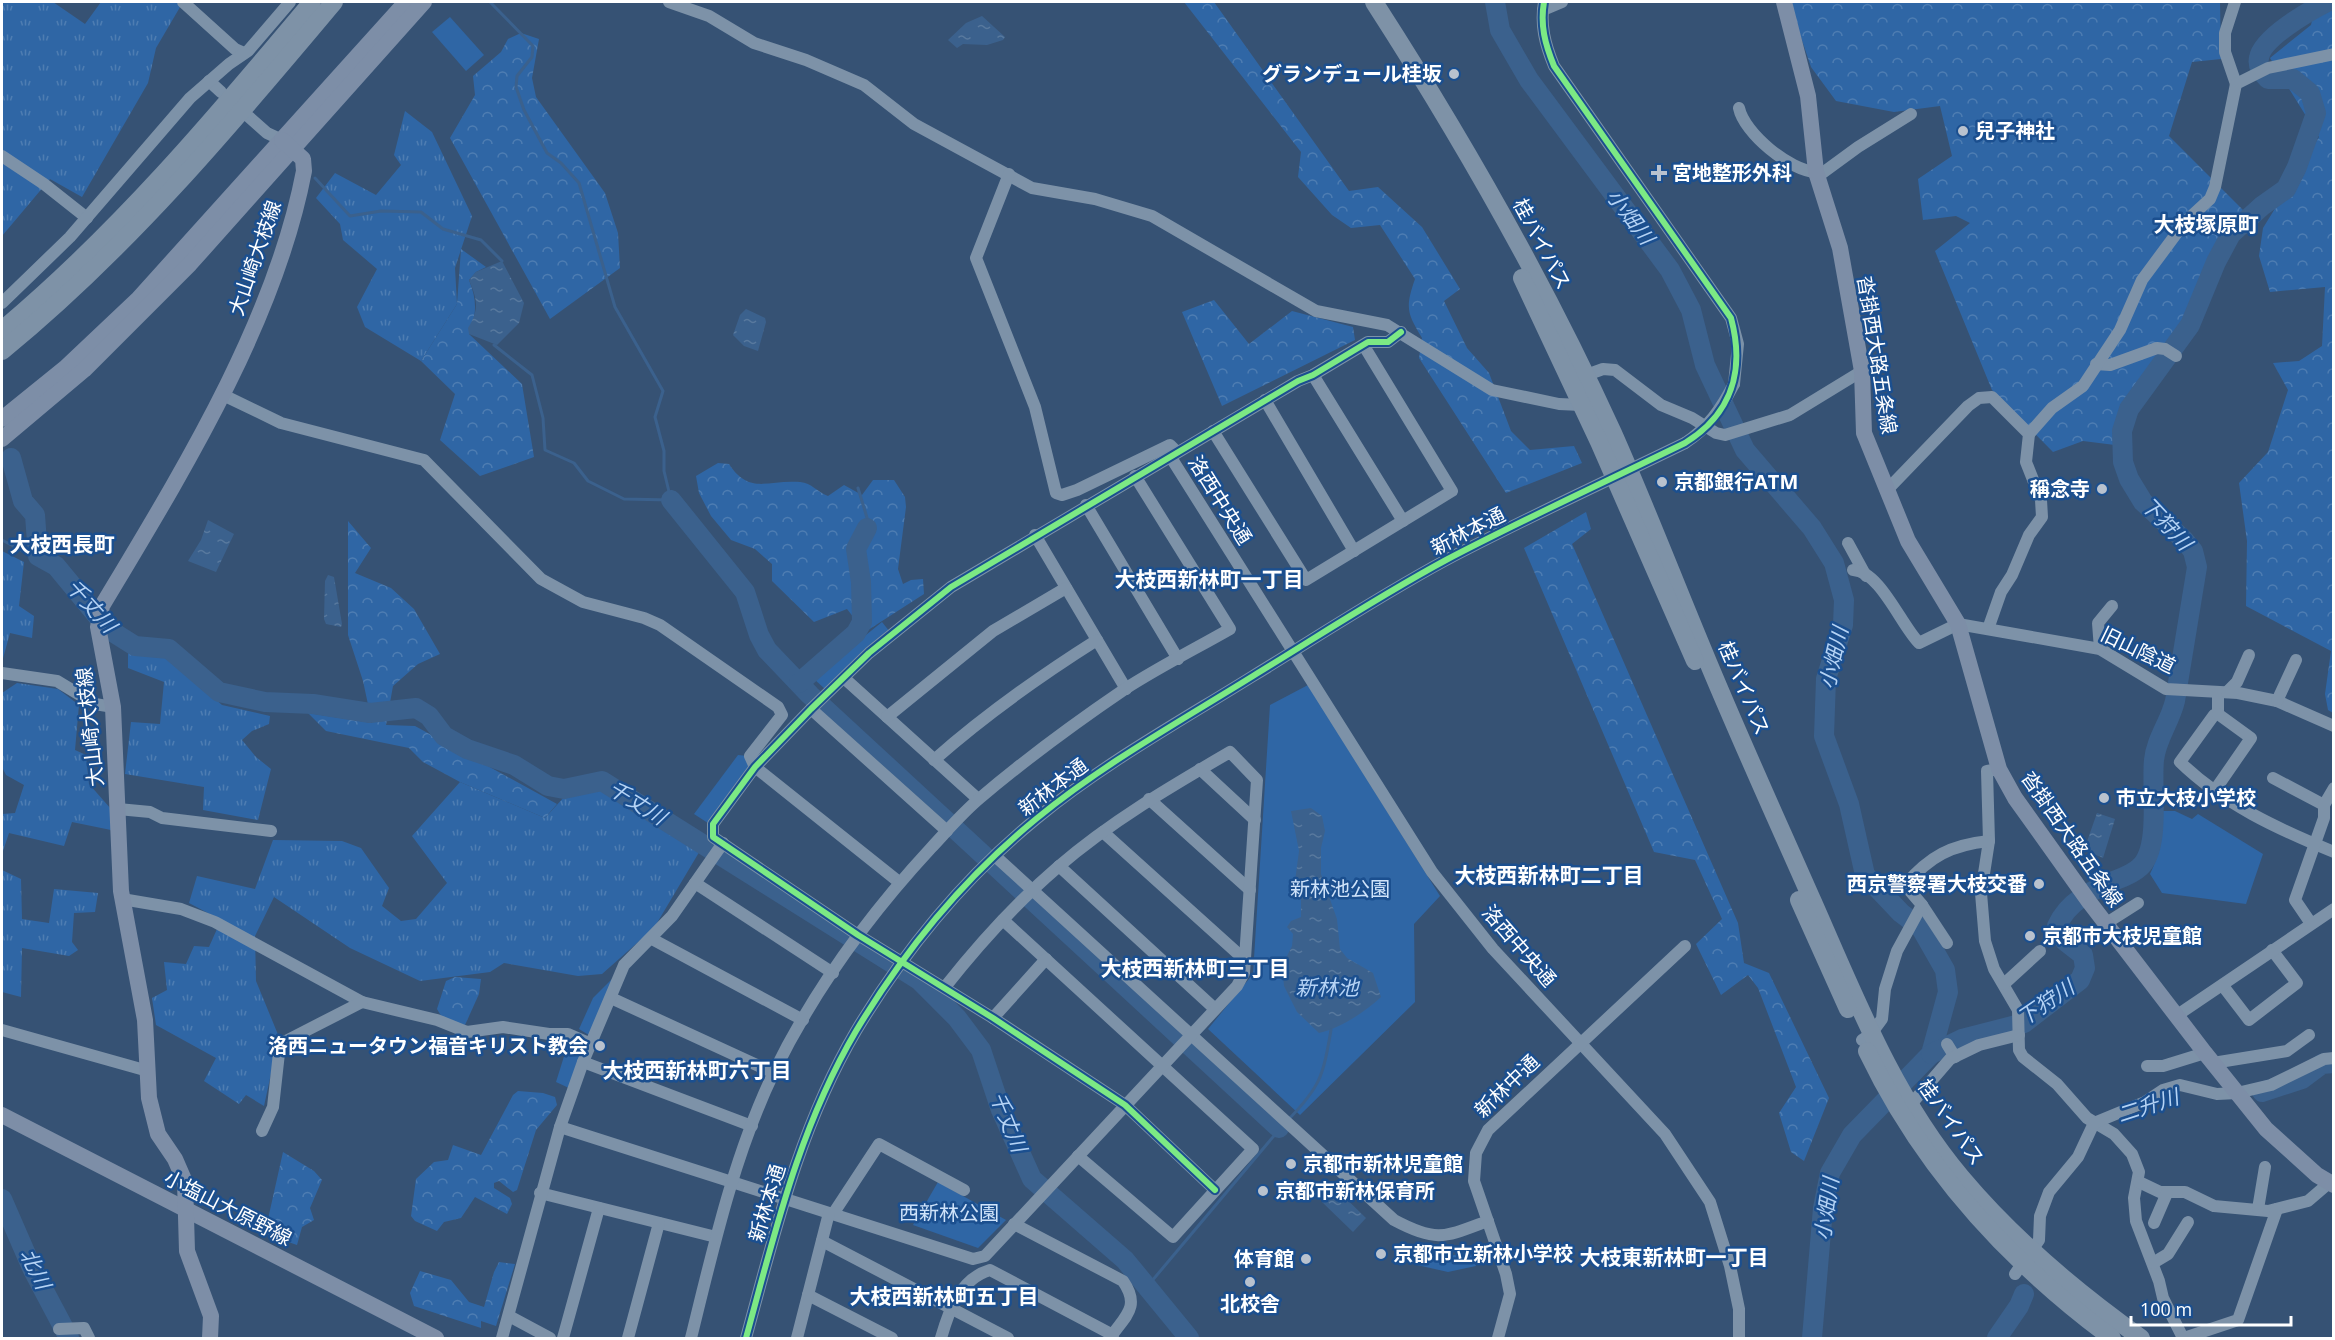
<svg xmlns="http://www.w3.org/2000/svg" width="2335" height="1340" font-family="'Open Sans','Noto Sans JP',sans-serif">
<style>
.grass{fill:url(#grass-tufts)}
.forest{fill:url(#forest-crowns)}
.park{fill:#2f66a5}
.water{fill:url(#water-ripples)}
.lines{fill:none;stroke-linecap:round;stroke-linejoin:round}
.stream{stroke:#3b618d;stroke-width:3}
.river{stroke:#3b618d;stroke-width:20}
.minor{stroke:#7d92a8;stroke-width:12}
.major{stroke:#7d8ea7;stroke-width:16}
.highway{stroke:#7e92a7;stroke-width:18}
.minor-bridge{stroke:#7d92a8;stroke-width:12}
.cycleway-casing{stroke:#1b4f8f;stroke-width:10}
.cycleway{stroke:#7ce984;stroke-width:6}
.poi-dot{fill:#b9c2ce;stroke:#1b4f8f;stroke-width:2}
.labels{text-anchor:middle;stroke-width:5;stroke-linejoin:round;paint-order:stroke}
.poi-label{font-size:20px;font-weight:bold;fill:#fff;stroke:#1b4f8f;text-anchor:start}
.street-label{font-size:20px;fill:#fff;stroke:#1b4f8f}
.park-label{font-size:20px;fill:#cfe3fa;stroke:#1b4f8f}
.water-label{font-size:21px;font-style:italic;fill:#b5d3f5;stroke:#1b4f8f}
.neighbourhood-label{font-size:21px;font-weight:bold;fill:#fff;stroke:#1b4f8f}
</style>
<defs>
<pattern id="grass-tufts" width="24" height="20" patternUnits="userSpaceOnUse" patternTransform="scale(1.5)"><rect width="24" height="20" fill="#2f66a5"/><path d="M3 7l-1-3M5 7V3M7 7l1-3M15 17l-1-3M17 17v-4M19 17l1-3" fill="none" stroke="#4e7db2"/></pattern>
<pattern id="forest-crowns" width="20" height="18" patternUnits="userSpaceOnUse" patternTransform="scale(1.5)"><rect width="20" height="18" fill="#2f66a5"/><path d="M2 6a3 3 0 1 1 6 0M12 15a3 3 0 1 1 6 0" fill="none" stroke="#4e7db2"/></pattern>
<pattern id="water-ripples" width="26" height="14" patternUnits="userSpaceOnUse" patternTransform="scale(1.5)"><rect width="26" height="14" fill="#3b618d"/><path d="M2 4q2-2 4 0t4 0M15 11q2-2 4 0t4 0" fill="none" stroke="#58799e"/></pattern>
</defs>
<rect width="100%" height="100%" fill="#365274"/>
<!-- grass -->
<g class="grass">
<path d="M2,2H53L85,24L101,2H183L156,48L148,83L82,197L50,179L2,236Z"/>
<path d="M405,111L432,132L472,216L455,268L457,304L421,361L365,327L357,307L377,269L343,240L340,224L316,198L335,173L376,195L401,165L394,155Z"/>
<path d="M2,551L24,562L19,606L34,616L32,638L10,633L2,662Z"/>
<path d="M128,651L164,654L222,705L270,716L269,724L252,731L242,740L256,757L271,769L258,820L203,810L204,787L125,774L131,722L160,724L164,682L128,668Z"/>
<path d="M17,683L58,689L79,705L75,750L86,755L89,784L111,809V830L72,822L64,846L9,833L2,854V814L15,813L24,785L6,775L2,767V693Z"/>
<path d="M460,782L545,818L565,796L602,787L701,849L654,928L602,974L578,976L504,963L490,972L420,981L350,948L274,897L255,936L256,981L279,1037L264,1106L246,1095L239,1104L204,1081L216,1058L156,1025L152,998L167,990L164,962L186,964L194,946L209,947L221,920L189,903L197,876L255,889L273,840L342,841L361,848L389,888L382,906L401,921L416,919L447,883L412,836Z"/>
<path d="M2,870L21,879L22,919L49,923L54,889L98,893L95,912L74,913L72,942L78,950L69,956L22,948L21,997L2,992Z"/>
</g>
<!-- forest -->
<g class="forest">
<path d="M1184,2H1214L1349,191L1378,187L1422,227L1460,289L1444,301L1467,348L1489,373L1511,431L1530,450L1574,446L1582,463L1506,493L1419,358L1422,338C1407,313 1405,308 1415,279L1380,225L1351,228L1332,215L1298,177L1301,152Z"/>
<path d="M1789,2H2220L2221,59L2192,62L2169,136L2244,211L2115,445L2083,441L2053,452L1992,390L1935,251L1970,223L1956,216L1923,220L1918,179L1952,156L1940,106L1894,112L1836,101L1811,67Z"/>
<path d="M2316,2H2333V713L2328,710L2325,694L2331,651L2246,606L2247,541L2239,483L2268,452L2288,390L2273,363L2299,361L2322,346L2325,287L2270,292L2259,256L2263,228L2319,137L2270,58L2311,25Z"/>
<path d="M521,33L539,39L532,78L536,97L605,193L618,233L620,268L550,319L450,138L475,95L473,76L501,52L508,39Z"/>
<path d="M461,249L486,267L476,272L469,280C477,300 477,313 469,334L522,384L534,457L480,476L440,440L455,394L421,361L457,304Z"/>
<path d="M1214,300L1249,344L1292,311L1353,327L1355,340L1222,406L1182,312Z"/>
<path d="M718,463L729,464C750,496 769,479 800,482C812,483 817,492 828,496L844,485L862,495L873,480H894L905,497L906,507L898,569L903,584L911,580L923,579L924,594L865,632L847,609L814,622L772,581V564L755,549L731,540L711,516L699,493L696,476Z"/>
<path d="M1586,512L1591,529L1572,544L1738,923L1744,963L1769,973L1829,1098L1804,1161L1791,1152L1779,1113L1796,1087L1758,988L1748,975L1721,995L1696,944L1722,919L1695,860L1654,852L1524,548Z"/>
<path d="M348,521L371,548L355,573L391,588L414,609L440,654L418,664L393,686L386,725L415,726L557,804L545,818L460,782L423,762L409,748L326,731L308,713L372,723L363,681L348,635Z"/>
<path d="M455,977L481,979L479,994L465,1025L443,1019L437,1009L446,981Z"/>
<path d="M518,1091L543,1093L555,1097L557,1105L536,1130L517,1190L513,1192L499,1181L494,1183V1188L510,1198L512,1204L507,1214L475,1197L461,1218L444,1222L437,1231L415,1221L411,1216L416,1179L434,1162L448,1160L453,1145L481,1155L513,1095Z"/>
<path d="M283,1152L314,1171L322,1180L310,1208L314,1220L302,1227L297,1245L268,1235L266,1228Z"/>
<path d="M499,1262L515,1264L496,1326L481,1321V1328L414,1306L410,1293L420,1271L451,1280L469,1302L484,1307L494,1272Z"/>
</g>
<!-- park -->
<g class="park">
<path d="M450,17L484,55L466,71L432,32Z"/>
<path d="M882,622L890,632L826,690L813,678Z"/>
<path d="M1308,685L1440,896L1414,924L1415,1002L1300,1115L1208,1029L1253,974L1270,705Z"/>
<path d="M738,755L748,756L753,767L711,825L694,814Z"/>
<path d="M2160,811H2175L2192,819L2198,814L2263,854L2246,904L2162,893L2150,874C2161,852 2162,835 2160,811Z"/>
<path d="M622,969L592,1037L579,1029L593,998Z"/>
<path d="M570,1037L589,1045L571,1089L556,1082Z"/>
<path d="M938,1182L1006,1220L978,1248L913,1225Z"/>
<path d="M1416,1249L1446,1257L1470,1251L1476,1266L1448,1272L1417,1265L1413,1255Z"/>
</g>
<!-- water -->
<g class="water">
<path d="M982,16L1005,37L1003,40L987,45L963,44L957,48L948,40L966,23Z"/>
<path d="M502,261L524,303L519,323L497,345L469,334L468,328C480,309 477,299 469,280L476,272Z"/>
<path d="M746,309L765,318L766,322L758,351L744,346L733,335L740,315Z"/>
<path d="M208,520L234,534L216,572L188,561L201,540Z"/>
<path d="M328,575L334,577L342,624L341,627L326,624L324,619L325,581Z"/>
<path d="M1311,808L1322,816L1325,831L1321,848V874L1337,919L1340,949L1347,958L1373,973L1381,997C1365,1012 1341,1028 1319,1033L1297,1012L1284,986L1282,966L1292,946L1293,934L1287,927L1291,921L1301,917V897L1295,881L1299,851L1291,811Z"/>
<path d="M2097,813L2115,819L2103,858L2084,850Z"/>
<path d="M1335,1188L1366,1218L1353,1232L1322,1202Z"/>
</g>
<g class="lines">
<!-- stream -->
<g class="stream">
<path d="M490,2L533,46L532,57L517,76L516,87L524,110L547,153L561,163L579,183L615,307L663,391L655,417L664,451V471L671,500L624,499L588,481L574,463L545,450L543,418L532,375L494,345"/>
<path d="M315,178L350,216L381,211L421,212L443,229L481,240L502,261"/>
<path d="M858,488L868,521L867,528"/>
<path d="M2,540L28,554L38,556"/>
<path d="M1288,1120C1321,1086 1323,1076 1331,1030"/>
<path d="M1146,1288L1283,1125"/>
</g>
<!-- river -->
<g class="river">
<path d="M1495,2L1500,30L1529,80L1670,270L1691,310L1705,365L1745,450L1812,528L1834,563L1844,600L1843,625L1826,679L1824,736L1849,804L1865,875L1901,913L1921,928L1945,970L1948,992L1931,1054L1852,1135L1830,1173L1823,1208L1812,1338"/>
<path d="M11,458L23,501L35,515L38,556L56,566L108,629L135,646L169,649L219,692L265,702L313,704L370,713L416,708L429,716L444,736L467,749L514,765L548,786L564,789L602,781L919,980L957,1018L981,1050L1001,1110L1032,1179L1125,1260L1189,1338"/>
<path d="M671,500L745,592L759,635L767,650L810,695L1279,1128"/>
<path d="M799,683L856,633L862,622L861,582L856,549L867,528"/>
<path d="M1931,1054L1962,1039L2024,1023L2080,980L2085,968L2083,955L2065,941L2057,926C2068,901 2091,891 2116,880C2124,877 2134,873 2140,867C2161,848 2151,788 2154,760C2156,739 2170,722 2175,701L2197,567L2193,551L2184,540L2143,502L2129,479L2123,462L2122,431L2129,409L2190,325L2216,262L2231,234L2262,206L2286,189L2297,167L2316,113L2310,93L2293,79H2268C2263,74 2257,66 2259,58C2262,38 2309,11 2327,2"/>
<path d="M2262,1092L2302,1079L2322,1064L2334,1063"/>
<path d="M2,1199L32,1268L69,1338"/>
<path d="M1997,1338L2019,1306L2024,1294"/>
</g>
<!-- minor -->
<g class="minor">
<path d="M183,2L235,49L244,53"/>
<path d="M669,2L709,16L754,43L806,60L864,85L914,124L1032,188L1095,199L1152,216L1316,311L1387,325L1492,390L1559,404L1581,405"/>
<path d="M1544,2C1540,25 1545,44 1554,66L1731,318L1738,344L1734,384"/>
<path d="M2235,2L2225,33V52L2236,84"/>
<path d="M1543,10L1562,2"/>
<path d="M209,81L221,92"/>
<path d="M1739,108C1744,133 1790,171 1816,172"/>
<path d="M249,117L267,133L282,140"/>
<path d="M2,156L44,184L87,218"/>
<path d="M1009,174L976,258L1035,407L1056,493L1062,495L1077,490L1170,445L1177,452"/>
<path d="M1817,177L1858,147L1911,114"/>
<path d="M2,303L70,237L190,98L229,64L248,51L290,2"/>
<path d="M2096,364L2110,365L2157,348L2165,349L2176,356"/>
<path d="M1313,375L1403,521"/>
<path d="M1581,377L1603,369L1615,370L1661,405L1692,418L1716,433L1725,435L1790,415L1862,371"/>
<path d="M221,394L281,423L424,460L541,579L583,602L644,618L660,625L778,707L782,715L750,756L755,767L899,882"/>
<path d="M1265,400L1354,551"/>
<path d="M1213,431L1306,580L1452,491L1364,346"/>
<path d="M2029,434L2052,408L2083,386L2120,330L2142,280L2185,222L2210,199L2215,187L2236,84L2268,68L2334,54"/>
<path d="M1170,456L1432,872L1493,949L1665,1134L1710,1202L1730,1266L1739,1309V1338"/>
<path d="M1887,490L1968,406L1979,398L1992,397L2029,434L2026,462L2041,500L2042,517L2029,535L2012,575L2001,592L1988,629"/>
<path d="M1086,505L1178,659"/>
<path d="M1035,535L1126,689"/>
<path d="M1848,543L1866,576"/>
<path d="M1853,570C1880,571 1901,625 1919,643L1958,624L2100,649L2166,689L2238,693L2277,701L2334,726"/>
<path d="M2100,649L2098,623L2112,606"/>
<path d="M2,673L57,681L95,704L113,707"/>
<path d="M844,678L978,799"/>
<path d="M2218,692V714L2214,715L2180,762C2223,804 2278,829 2334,852"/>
<path d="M2227,692L2237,682L2249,655"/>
<path d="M2277,701L2296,660"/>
<path d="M811,709L947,831"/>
<path d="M887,717L993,631L1066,588"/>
<path d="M934,760C985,715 1040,676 1097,640"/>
<path d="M1200,769L1255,820"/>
<path d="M1999,769L1987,771L1989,841L1981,893L1985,941L1994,969L2018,1010L2019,1050L2023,1057L2057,1084L2087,1118L2114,1134L2132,1154L2139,1172L2134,1198L2136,1221L2159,1281L2163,1298L2183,1338"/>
<path d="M2273,778L2324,805"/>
<path d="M2215,790L2251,738L2218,714"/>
<path d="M1149,799L1250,890"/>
<path d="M118,809L150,812L162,818L271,831"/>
<path d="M1103,832L1245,960"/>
<path d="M995,856L1394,1220C1437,1243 1445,1237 1488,1221"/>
<path d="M1059,866L1215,1009"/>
<path d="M695,883L833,973"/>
<path d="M122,899L181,909L215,922L362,1002L437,1020L467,1032L503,1027L549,1034H568L591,1044"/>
<path d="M1922,905L1947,943"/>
<path d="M1003,920L1253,1149L1173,1237L1078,1156"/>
<path d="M2310,922L2295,900L2324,818V805L2334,788"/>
<path d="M2105,924L2138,903"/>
<path d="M652,939L803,1020"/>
<path d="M2004,984L2040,951"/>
<path d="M2223,986L2249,1020L2297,983L2272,950"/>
<path d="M611,998L774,1073"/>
<path d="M2176,1016L2334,909"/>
<path d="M993,1018L1046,959"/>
<path d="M2,1030L148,1071"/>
<path d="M1862,1040L1871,1034L1882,1019L1885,989L1897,951L1922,905L1905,885C1930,856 1951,845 1989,841"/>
<path d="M1947,1044L1955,1057"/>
<path d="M583,1062L752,1126"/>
<path d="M2213,1063L2287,1051L2309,1035"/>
<path d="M2147,1066H2163L2205,1053"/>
<path d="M1906,1110L1950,1059L1979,1045L2019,1035"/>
<path d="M560,1127L973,1259L985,1256L1237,986L1244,973L1257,780L1230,752C1170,787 1110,822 1058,867C1016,903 979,944 945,987"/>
<path d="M262,1131L273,1107L280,1044L362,1002"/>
<path d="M2139,1182L2160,1192H2185L2214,1206L2268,1211L2308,1201L2329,1183"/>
<path d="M1215,1190L1125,1105L993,1018L858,935L713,837V824L755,767L811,709L869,653L951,587L1298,381L1313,375L1368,342H1388L1401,332"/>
<path d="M540,1193L716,1237"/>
<path d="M2258,1209L2265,1167"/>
<path d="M833,1214L879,1144L964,1190"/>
<path d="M2154,1223L2167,1193"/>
<path d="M1014,1224L1123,1281C1141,1307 1125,1316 1110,1338"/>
<path d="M822,1241L1008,1338"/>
<path d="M2153,1263L2168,1254L2188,1222"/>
<path d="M2015,1274L2039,1240L2040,1216L2049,1192L2078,1157L2094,1123L2145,1102L2163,1090L2180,1085L2217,1094L2237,1093L2271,1085L2324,1059L2334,1058"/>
<path d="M808,1295L892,1338"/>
<path d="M509,1316L550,1338"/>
<path d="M59,1329L84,1328L89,1338"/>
<path d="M502,1338L560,1127L583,1062L624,965L672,916L723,843"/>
<path d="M563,1338L599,1208"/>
<path d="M628,1338L659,1223"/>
<path d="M691,1338C713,1249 734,1155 774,1072C814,990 869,915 931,848C947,831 962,813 980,798C1026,759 1075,723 1125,689C1159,667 1195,649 1230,629L1135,476"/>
<path d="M746,1338C775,1232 799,1128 856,1031C904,951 964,878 1036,819C1103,764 1179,722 1253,676C1317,637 1379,596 1446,560C1524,519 1605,482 1685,443"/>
<path d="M797,1338L829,1213"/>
<path d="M941,1338C949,1310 960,1279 990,1270L1113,1335"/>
<path d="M1498,1338L1510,1294L1506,1274L1474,1181L1476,1153L1488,1130L1685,946"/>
<path d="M2184,1338L2238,1320L2277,1209"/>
</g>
<!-- major -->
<g class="major">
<path d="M1784,2L1808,96L1816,172L1840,248L1862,371L1864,433L1908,541L1958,624L1999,769L2015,798L2090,903L2205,1053L2266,1129L2317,1175L2334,1185"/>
<path d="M2,419L65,368L138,299L406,2"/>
<path d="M2,439L84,370L190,264L424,2"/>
<path d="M2,1115L436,1338"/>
<path d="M210,1338L211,1316L187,1251L185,1182L175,1159L158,1134L149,1098L145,1020L121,891L113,707L98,627L102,606C181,474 275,323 304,171L303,159L282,140"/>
</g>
<!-- highway -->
<g class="highway">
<path d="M1374,2C1463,140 1545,284 1613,433C1645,505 1673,578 1703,650C1738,735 1776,818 1813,902C1855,997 1893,1096 1961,1177C2013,1239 2075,1291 2141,1338"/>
<path d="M1522,278L1599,442L1695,661"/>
<path d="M2,330C118,233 215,118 312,2"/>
<path d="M2,351C127,249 231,125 334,2"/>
<path d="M1799,900L1848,1009"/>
<path d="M1867,1051C1923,1168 2009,1262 2112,1338"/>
</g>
<!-- minor-bridge -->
<path class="minor-bridge" d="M1685,443C1708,428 1721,409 1734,384"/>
<!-- cycleway casing -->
<g class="cycleway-casing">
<g id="cycleway">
<path d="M1215,1190L1125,1105L993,1018L858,935L713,837V824L755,767L811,709L869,653L951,587L1298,381L1313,375L1368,342H1388L1401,332"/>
<path d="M746,1338C775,1232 799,1128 856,1031C904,951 964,878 1036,819C1103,764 1179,722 1253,676C1317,637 1379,596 1446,560C1524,519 1605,482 1685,443C1732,414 1745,370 1731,318L1554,66C1545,44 1540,25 1544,2"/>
</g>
</g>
<!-- cycleway -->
<use href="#cycleway" class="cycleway"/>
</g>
<!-- markers -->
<g class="poi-dot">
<circle cx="1454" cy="74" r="6"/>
<circle cx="1963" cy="131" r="6"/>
<path d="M1656 164h6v6h6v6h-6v6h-6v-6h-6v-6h6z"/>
<circle cx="1662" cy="482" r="6"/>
<circle cx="2102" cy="489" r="6"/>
<circle cx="2104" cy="798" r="6"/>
<circle cx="2039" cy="884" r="6"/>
<circle cx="2030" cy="936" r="6"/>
<circle cx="600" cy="1046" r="6"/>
<circle cx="1291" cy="1164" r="6"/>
<circle cx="1263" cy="1191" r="6"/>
<circle cx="1381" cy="1254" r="6"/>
<circle cx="1306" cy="1259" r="6"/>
<circle cx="1250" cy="1282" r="6"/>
</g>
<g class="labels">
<!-- poi labels -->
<g class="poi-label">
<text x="1442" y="81" text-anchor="end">グランデュール桂坂</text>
<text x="1975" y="138">兒子神社</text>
<text x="1672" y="180">宮地整形外科</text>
<text x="1674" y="489">京都銀行ATM</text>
<text x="2090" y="496" text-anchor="end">稱念寺</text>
<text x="2116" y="805">市立大枝小学校</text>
<text x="2027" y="891" text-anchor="end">西京警察署大枝交番</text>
<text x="2042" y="943">京都市大枝児童館</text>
<text x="588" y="1053" text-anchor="end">洛西ニュータウン福音キリスト教会</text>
<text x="1303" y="1171">京都市新林児童館</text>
<text x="1275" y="1198">京都市新林保育所</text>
<text x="1393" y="1261">京都市立新林小学校</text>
<text x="1294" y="1266" text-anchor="end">体育館</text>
<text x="1250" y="1311" text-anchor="middle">北校舎</text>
</g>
<!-- street labels -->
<g class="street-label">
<text transform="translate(1542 244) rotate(62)" y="7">桂バイパス</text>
<text transform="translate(255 258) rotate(-71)" y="7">大山崎大枝線</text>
<text transform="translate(1877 355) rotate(81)" y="7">沓掛西大路五条線</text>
<text transform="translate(1220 500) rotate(58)" y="7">洛西中央通</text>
<text transform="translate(1468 531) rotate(-27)" y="7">新林本通</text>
<text transform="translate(2138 650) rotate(26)" y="7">旧山陰道</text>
<text transform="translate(1744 688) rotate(67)" y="7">桂バイパス</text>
<text transform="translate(90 727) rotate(-96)" y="7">大山崎大枝線</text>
<text transform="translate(1053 787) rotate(-37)" y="7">新林本通</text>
<text transform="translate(2072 839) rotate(55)" y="7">沓掛西大路五条線</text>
<text transform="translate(1519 946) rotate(49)" y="7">洛西中央通</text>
<text transform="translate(1507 1086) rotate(-44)" y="7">新林中通</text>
<text transform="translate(1951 1122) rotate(55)" y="7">桂バイパス</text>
<text transform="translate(767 1203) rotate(-73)" y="7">新林本通</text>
<text transform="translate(228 1208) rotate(27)" y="7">小塩山大原野線</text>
</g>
<!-- park labels -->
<g class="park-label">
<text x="1340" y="896">新林池公園</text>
<text x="949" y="1220">西新林公園</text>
</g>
<!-- water labels -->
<g class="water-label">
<text transform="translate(1630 217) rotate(53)" y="7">小畑川</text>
<text transform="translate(2166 524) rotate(47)" y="7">下狩川</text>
<text transform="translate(91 606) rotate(48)" y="7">千丈川</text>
<text transform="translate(1834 658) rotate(-77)" y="7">小畑川</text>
<text transform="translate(637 803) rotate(32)" y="7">千丈川</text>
<text x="1327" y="995">新林池</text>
<text transform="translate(2046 1003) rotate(-34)" y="7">下狩川</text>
<text transform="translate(2148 1106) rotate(-18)" y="7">二升川</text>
<text transform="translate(1008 1122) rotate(68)" y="7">千丈川</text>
<text transform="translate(1827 1209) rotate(-82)" y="7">小畑川</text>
<text transform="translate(35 1269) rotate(64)" y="7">北川</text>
</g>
<!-- neighbourhood labels -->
<g class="neighbourhood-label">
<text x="2206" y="232">大枝塚原町</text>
<text x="62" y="552">大枝西長町</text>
<text x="1209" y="587">大枝西新林町一丁目</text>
<text x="1549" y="883">大枝西新林町二丁目</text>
<text x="1195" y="976">大枝西新林町三丁目</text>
<text x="697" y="1078">大枝西新林町六丁目</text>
<text x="1674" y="1265">大枝東新林町一丁目</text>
<text x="944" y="1304">大枝西新林町五丁目</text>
</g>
</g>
<!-- border -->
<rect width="2335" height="1340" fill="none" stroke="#ffffff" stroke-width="6"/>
<!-- scale -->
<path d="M2131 1316v9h160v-9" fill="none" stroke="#ffffff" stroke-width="3"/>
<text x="2140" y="1316" font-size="18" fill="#ffffff" stroke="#1b4f8f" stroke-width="4.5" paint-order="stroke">100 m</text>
</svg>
